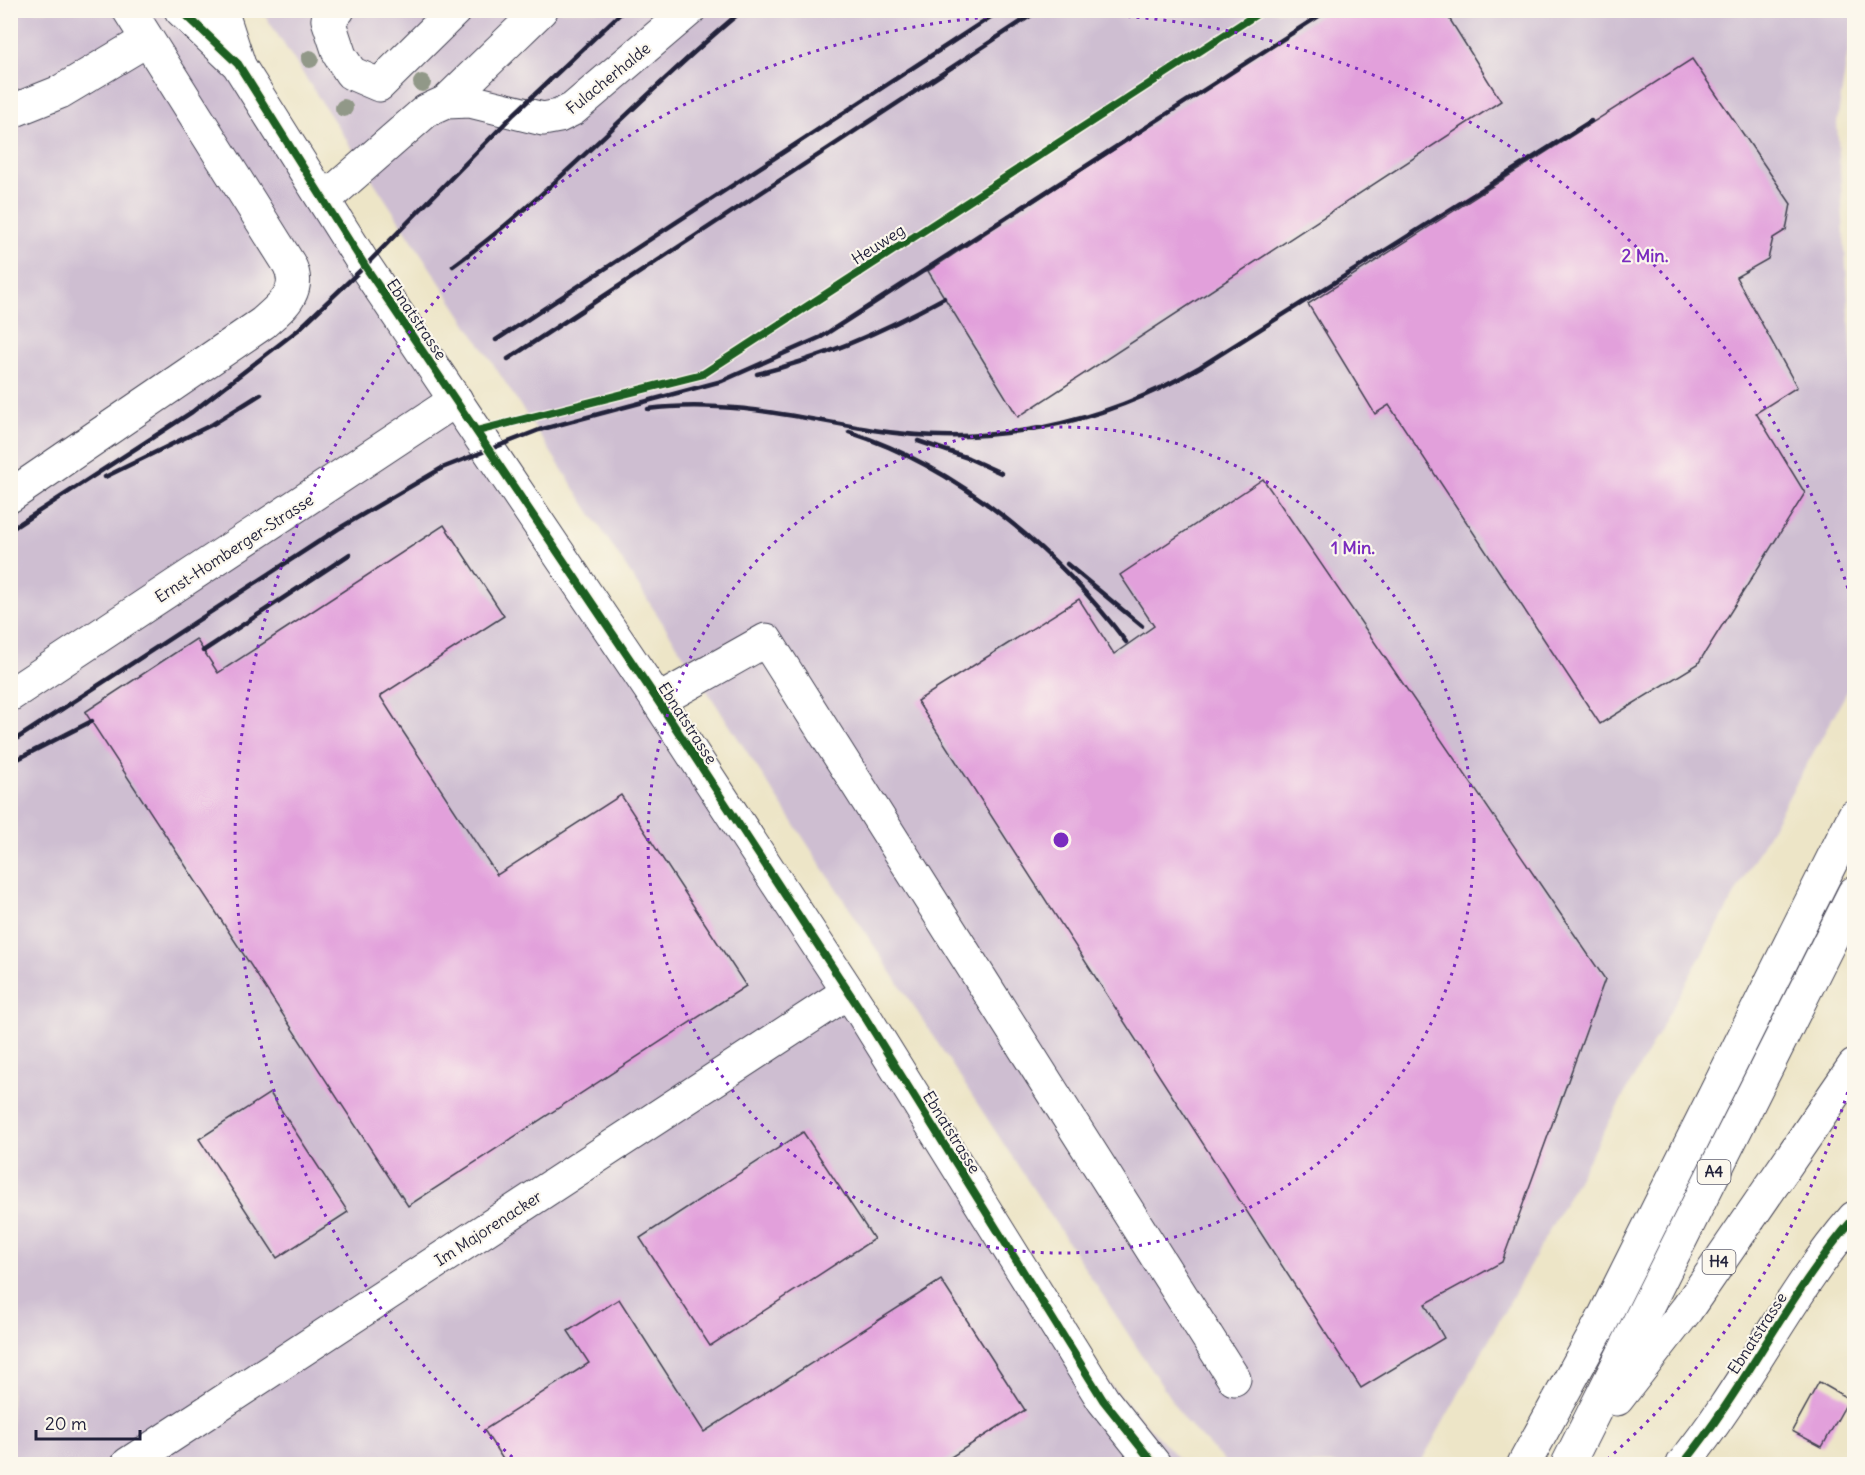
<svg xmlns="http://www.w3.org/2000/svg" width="1865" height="1475" font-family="Delius,sans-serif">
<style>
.industrial{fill:#cebed1}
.building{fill:#e2a0db}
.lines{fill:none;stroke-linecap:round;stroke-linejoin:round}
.minor-casing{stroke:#403f50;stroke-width:35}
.highway-casing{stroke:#403f50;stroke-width:35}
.minor{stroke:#fff;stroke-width:33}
.highway{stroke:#fff;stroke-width:33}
.rail{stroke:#22223b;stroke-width:4.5}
.cycleway-casing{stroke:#fbf7ec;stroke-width:11}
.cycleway{stroke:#1b5e20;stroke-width:8}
.tree{fill:#919888}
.ring{fill:none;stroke:#7b2cbf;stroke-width:3;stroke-dasharray:3 6}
.labels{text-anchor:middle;stroke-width:4.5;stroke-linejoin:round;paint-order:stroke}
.shield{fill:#fbf7ec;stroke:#636270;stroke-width:1.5}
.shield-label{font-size:15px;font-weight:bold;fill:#22223b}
.street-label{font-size:16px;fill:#22223b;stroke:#fbf7ec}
.centre{fill:#7b2cbf;stroke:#fbf7ec;stroke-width:3}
.ring-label{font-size:18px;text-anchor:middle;font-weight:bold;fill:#7b2cbf;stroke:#fbf7ec;stroke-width:4.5;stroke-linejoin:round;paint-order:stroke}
</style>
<rect width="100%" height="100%" fill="#fbf7ec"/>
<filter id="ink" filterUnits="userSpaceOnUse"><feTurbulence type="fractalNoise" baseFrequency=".0167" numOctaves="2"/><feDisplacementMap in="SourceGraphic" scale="12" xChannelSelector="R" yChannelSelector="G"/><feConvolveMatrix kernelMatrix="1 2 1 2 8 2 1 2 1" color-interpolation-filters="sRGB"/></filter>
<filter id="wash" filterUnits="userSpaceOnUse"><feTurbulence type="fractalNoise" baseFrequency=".008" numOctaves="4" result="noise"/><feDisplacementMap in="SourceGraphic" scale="24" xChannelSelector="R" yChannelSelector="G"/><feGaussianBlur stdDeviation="1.35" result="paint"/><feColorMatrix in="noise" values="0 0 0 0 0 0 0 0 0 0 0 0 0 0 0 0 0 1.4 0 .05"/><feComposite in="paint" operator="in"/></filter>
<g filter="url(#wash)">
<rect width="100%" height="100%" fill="#ede5c7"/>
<!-- industrial -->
<g class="industrial">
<path d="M10,11H207L1089,1362L1183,1464H11Z"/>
<path d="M262,11H1854L1837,123L1852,361L1854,371V679L1420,1464H1227L1185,1421Z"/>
</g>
<g id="blocks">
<!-- building -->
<g class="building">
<path d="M1328,10H1444L1501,101L1018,417L928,271Z"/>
<path d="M1692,59L1791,204L1786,230L1773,238L1768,259L1736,277L1797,387L1756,413L1805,493L1698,664L1600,724L1389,405L1375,414L1308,304Z"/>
<path d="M1263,479L1605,979L1502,1262L1425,1304L1444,1338L1361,1388L917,701L1079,599L1114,654L1154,626L1120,575Z"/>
<path d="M444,525L504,616L380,696L396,721L497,875L621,795L746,986L408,1206L85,712L196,639L218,673Z"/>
<path d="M270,1093L348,1212L277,1258L199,1139Z"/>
<path d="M803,1132L874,1239L710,1346L640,1238Z"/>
<path d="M941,1280L1025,1410L940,1464H506L484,1430L589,1363L568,1331L619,1299L704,1432Z"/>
<path d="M1819,1382L1849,1399L1822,1447L1792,1431Z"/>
</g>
</g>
</g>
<g filter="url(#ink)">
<use href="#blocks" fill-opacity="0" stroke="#403f50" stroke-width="1.5"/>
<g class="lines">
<!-- minor casing -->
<g class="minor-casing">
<g id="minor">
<path d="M181,10L238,64L365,266L658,701L863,1014L1103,1400L1154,1464"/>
<path d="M221,10L238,62"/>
<path d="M338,10L328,20L340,56L351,73L379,85L455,10"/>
<path d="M446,102L541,10"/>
<path d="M10,112L60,92L147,40"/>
<path d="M324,200L426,111L446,102L470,101L543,119L559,116L573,109L689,10"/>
<path d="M10,496L263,323C282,306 303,291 289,264L129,10"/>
<path d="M10,695L456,400"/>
<path d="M658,701L766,640L1234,1379"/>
<path d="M128,1464L848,992"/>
<path d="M1683,1464C1746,1387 1789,1293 1854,1218"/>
</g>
</g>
<!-- highway casing -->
<g class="highway-casing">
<g id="highway">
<path d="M1617,1399L1687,1309L1854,1066"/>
<path d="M1524,1464L1601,1323L1854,816"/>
<path d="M1568,1464L1854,893"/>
</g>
</g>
<!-- minor -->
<use href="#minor" class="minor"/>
<!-- highway -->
<use href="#highway" class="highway"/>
<!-- rail -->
<g class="rail">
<path d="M453,266C558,190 643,92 743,10"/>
<path d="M496,340L1001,10"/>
<path d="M508,359L1039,10"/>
<path d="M757,374C823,358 884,331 944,298"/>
<path d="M648,409C724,399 798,417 873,430C988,448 1100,426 1200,367L1591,121"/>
<path d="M849,432C958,467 1058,551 1126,642"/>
<path d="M918,441L968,458L1001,473"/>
<path d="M105,477L213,424L261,394"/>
<path d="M10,530L192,412L298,330L365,266L514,114L624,10"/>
<path d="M1067,564L1142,626"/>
<path d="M203,651L350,554"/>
<path d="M10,743L338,529L442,468L539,430L722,381L821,337L1328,10"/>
<path d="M10,763L92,721"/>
</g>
<!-- cycleway casing -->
<g class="cycleway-casing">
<g id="cycleway">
<path d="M181,10L238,64L365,266L658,701L863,1014L1103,1400L1154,1464"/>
<path d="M477,431L703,374L1263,10"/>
<path d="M1683,1464C1746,1387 1789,1293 1854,1218"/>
</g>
</g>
<!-- cycleway -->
<use href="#cycleway" class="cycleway"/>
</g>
<!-- trees -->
<g class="tree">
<circle cx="310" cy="59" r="9"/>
<circle cx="422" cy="83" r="9"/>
<circle cx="344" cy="108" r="9"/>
</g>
</g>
<!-- distance rings -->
<g class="ring">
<circle cx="1061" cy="840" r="413"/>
<path d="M1853 1075A826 826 0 0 1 1603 1463M519 1463A826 826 0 1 1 1853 605"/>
</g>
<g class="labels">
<!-- shield labels -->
<g class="shield">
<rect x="1697.5" y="1160" width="33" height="24" rx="4.5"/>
<rect x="1702.5" y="1250" width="33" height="24" rx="4.5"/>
</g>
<g class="shield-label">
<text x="1714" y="1177">A4</text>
<text x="1719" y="1267">H4</text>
</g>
<!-- street labels -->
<g class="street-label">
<text transform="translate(608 78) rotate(-39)" y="6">Fulacherhalde</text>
<text transform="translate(878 244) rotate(-33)" y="6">Heuweg</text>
<text transform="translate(417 319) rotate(56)" y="6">Ebnatstrasse</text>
<text transform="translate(234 548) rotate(-33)" y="6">Ernst-Homberger-Strasse</text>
<text transform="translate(688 723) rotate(57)" y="6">Ebnatstrasse</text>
<text transform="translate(952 1132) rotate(58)" y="6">Ebnatstrasse</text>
<text transform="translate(488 1228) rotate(-33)" y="6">Im Majorenacker</text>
<text transform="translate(1757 1333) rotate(-57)" y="6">Ebnatstrasse</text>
</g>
</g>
<circle cx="1061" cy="840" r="9" class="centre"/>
<g class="ring-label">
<text x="1645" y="262">2 Min.</text>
<text x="1353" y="554">1 Min.</text>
</g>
<!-- margin -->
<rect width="1865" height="1475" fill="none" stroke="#fbf7ec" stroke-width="36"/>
<!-- scale -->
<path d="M36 1430v9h104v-9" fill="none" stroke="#22223b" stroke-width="3"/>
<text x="45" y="1430" font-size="18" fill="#22223b" stroke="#fbf7ec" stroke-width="4.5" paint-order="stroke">20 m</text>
</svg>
